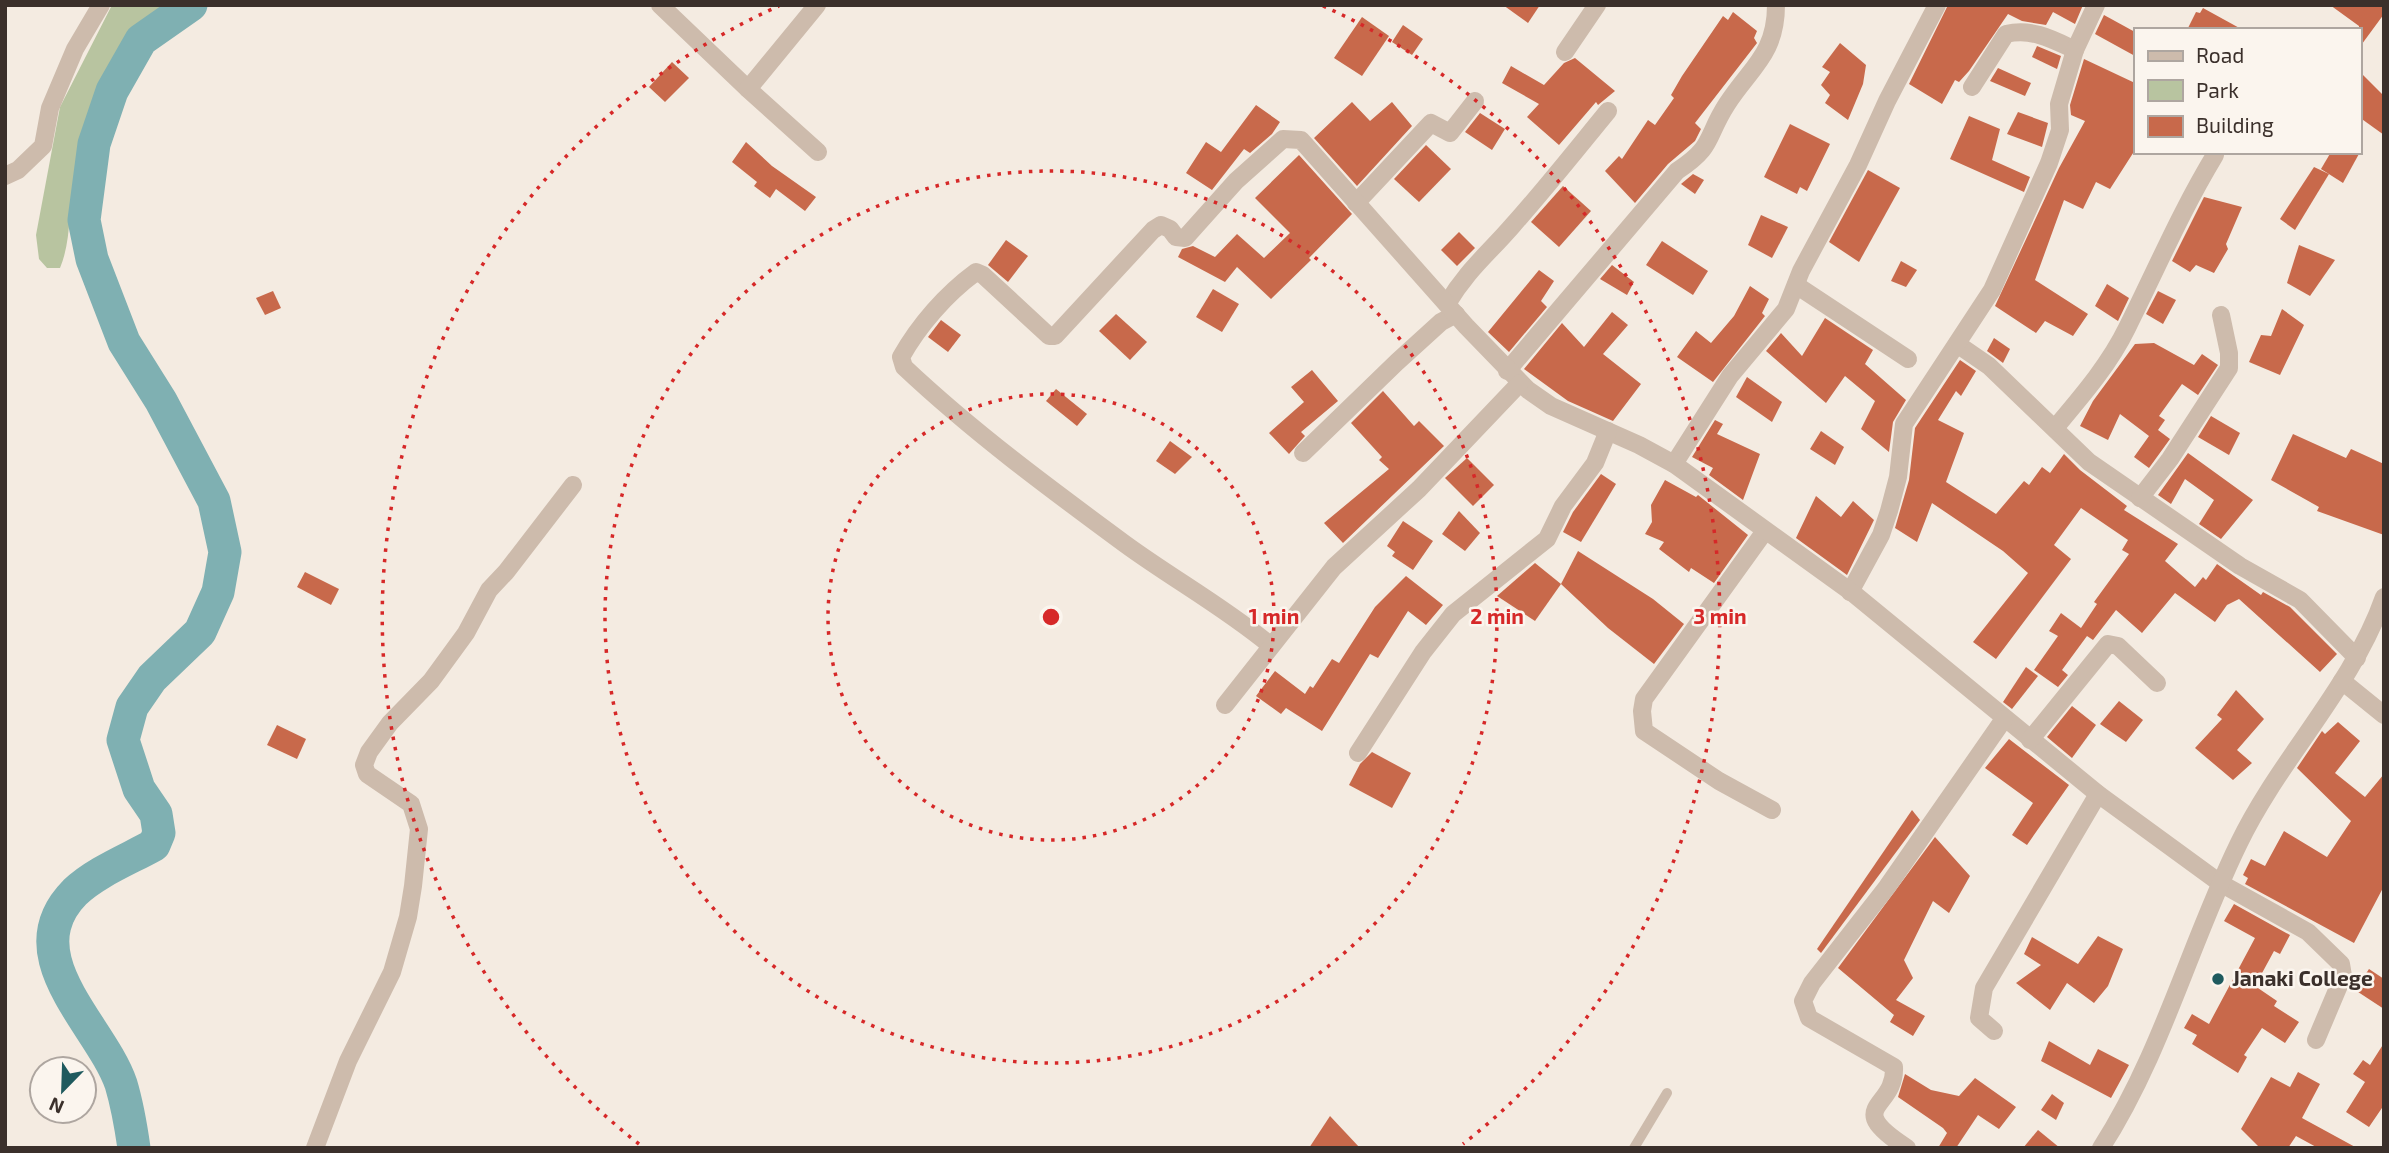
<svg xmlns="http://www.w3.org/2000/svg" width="2389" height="1153" font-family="'Exo 2',sans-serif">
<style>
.green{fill:#b8c4a0}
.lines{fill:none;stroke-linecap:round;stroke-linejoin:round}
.river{stroke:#7fb0b2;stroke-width:33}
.building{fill:#c8694b}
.service{stroke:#cdbbac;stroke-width:10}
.minor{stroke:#cdbbac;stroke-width:18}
.ring{fill:none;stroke:#d62828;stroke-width:3.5;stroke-dasharray:3.5 7}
.poi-dot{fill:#1f5a5e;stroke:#fbf5ee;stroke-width:2.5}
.labels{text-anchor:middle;stroke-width:5;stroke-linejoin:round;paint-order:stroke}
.poi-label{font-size:21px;font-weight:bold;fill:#3b302b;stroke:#fbf5ee;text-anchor:start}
.centre{fill:#d62828;stroke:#fbf5ee;stroke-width:3.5}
.ring-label{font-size:21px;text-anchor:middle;font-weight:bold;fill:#d62828;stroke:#fbf5ee;stroke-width:5;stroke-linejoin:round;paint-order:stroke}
</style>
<rect width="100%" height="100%" fill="#f4ebe1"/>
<!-- green -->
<path class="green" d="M112,5H169C115,36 85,120 74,179C68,209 72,239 60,268H47L39,259L36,235L60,107Z"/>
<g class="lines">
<!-- river -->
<path class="river" d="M134,1148C131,1127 127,1104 121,1084C101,1025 12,956 75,892C96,872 129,859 154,845L159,833L156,814L139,789L123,740L132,707L152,678L200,632L218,592L225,552L214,501L161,401L124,342L92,259L84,220L94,144L112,91L141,40L191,5"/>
</g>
<!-- building -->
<g class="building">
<path d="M1503,5H1540L1528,23Z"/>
<path d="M1948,5H2083L2075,24L2053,12L2046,25L2022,21L2008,14L1969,71L1959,82L1955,80L1942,104L1909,84Z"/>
<path d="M2330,5H2384V14L2359,48V26Z"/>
<path d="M2203,8L2243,30H2187L2196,12L2200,13Z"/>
<path d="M1733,12L1757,31L1754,38L1757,43L1695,123L1701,129L1695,141L1668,164L1635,203L1605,171L1619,156L1622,159L1648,120L1655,125L1674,98L1671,95L1682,76L1723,16L1728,20Z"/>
<path d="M2104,15L2135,32V56L2095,34Z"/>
<path d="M1362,17L1389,36L1362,76L1334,58Z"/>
<path d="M1403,25L1423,39L1412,55L1392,42Z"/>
<path d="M1840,43L1866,65L1863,84L1848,120L1825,103L1830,95L1821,85L1830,72L1822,67Z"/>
<path d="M2037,46L2061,56L2057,69L2032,57Z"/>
<path d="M1575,58L1615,91L1598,105L1596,102L1559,145L1527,117L1539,104L1502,83L1511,66L1544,85L1564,63Z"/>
<path d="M2084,59L2135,83V150L2110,189L2096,182L2083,209L2064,200L2035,280L2088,314L2073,336L2045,321L2036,333L1995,306L2059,168L2085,121L2071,115L2070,105Z"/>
<path d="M672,62L689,78L665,102L649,87Z"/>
<path d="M1998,68L2031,83L2025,96L1990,81Z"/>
<path d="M2359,71L2384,96V135L2359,117Z"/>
<path d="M1352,102L1370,121L1392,102L1412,126L1357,186L1314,138Z"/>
<path d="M1256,105L1280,122L1272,134L1250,153L1244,149L1212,190L1186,173L1206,142L1221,152Z"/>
<path d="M2018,112L2048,123L2042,147L2007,134Z"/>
<path d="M1480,113L1505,129L1492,150L1465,132Z"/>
<path d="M1969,116L2000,129L1992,160L2030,177L2024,192L1950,159Z"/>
<path d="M1790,124L1830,144L1807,191L1800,187L1797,194L1764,177Z"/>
<path d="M746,142L772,166L816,197L805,211L776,189L770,198L754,186L757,182L732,162Z"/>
<path d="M1426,145L1451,169L1419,202L1394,179Z"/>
<path d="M2331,152H2360L2343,183L2321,169Z"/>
<path d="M1299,155L1352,214L1309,258L1311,260L1271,299L1237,267L1225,282L1178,257L1182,249L1193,246L1215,257L1237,234L1264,258L1290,233L1255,198Z"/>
<path d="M2314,167L2329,174L2295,230L2280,219Z"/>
<path d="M1868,170L1900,188L1859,262L1829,242Z"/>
<path d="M1693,174L1704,180L1695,194L1681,184Z"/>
<path d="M1563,186L1591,211L1559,247L1531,222Z"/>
<path d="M2204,197L2242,207L2226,244L2228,249L2214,273L2196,265L2190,272L2172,261Z"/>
<path d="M1761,215L1788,227L1772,258L1748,245Z"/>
<path d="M1459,232L1475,248L1457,266L1441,250Z"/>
<path d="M1006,240L1028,256L1008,282L988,265Z"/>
<path d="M1662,241L1708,271L1693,295L1646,265Z"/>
<path d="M2299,245L2335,260L2310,296L2287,283Z"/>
<path d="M1901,261L1917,270L1906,287L1891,281Z"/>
<path d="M1612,265L1634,282L1627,295L1600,279Z"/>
<path d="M1539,270L1554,281L1541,301L1547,307L1509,352L1488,332Z"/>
<path d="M2107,284L2129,298L2118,321L2095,306Z"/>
<path d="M1750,286L1769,299L1762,313L1765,316L1713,382L1677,357L1696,331L1711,343L1734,316Z"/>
<path d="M1213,289L1239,304L1222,332L1196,317Z"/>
<path d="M273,291L281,308L265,315L256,298Z"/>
<path d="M2158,291L2176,300L2163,324L2146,314Z"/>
<path d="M2282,309L2304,325L2280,375L2249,362L2261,335L2271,336Z"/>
<path d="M1612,312L1628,325L1603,354L1641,384L1613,421L1568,401L1524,369L1562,323L1584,347Z"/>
<path d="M1116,314L1147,342L1130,360L1099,331Z"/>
<path d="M1825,318L1873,350L1865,364L1906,400L1893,422L1889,452L1861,429L1875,401L1845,376L1826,403L1766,351L1781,333L1802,356Z"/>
<path d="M941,320L961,335L948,352L928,337Z"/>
<path d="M1994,338L2010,349L2003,363L1987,351Z"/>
<path d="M2154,343L2194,365L2202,354L2218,365L2198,395L2182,384L2159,416L2165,420L2158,430L2170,439L2149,468L2134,457L2149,436L2120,414L2108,440L2080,426L2093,401L2135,344Z"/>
<path d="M1960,360L1976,371L1961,396L1956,391L1938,420L1964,433L1946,482L1996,514L2024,481L2029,485L2042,467L2050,473L2064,454L2080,470L2127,506L2124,510L2178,544L2165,561L2195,587L2203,577L2206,580L2217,564L2261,595L2263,592L2290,607L2337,654L2320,672L2239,599L2227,605L2215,622L2175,593L2142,633L2116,610L2093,640L2087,636L2062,670L2068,675L2058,687L2034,670L2058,636L2049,631L2061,613L2081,628L2097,604L2094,602L2129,554L2122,550L2128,540L2081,508L2054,545L2071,559L1996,659L1973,642L2028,573L2003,551L1932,503L1917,542L1895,528L1909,480L1915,428Z"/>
<path d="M1312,370L1338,401L1301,432L1305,436L1289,454L1269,433L1304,402L1291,387Z"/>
<path d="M1747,377L1782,402L1772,422L1736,397Z"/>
<path d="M1056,389L1087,414L1077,426L1046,401Z"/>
<path d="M1383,391L1414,426L1419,421L1444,446L1343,543L1324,523L1389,469L1379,460L1382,457L1351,423Z"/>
<path d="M2211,416L2240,433L2229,455L2198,437Z"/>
<path d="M1715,420L1723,424L1717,434L1760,454L1743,500L1709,475L1713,468L1692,457Z"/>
<path d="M1821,431L1844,447L1835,465L1810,449Z"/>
<path d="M2293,434L2346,458L2351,449L2384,464V535L2317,511L2319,507L2271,480Z"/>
<path d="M1170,441L1192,457L1175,474L1156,461Z"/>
<path d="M2188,453L2253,500L2221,539L2199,524L2214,500L2185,479L2171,504L2158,495Z"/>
<path d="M1467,458L1494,485L1473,506L1445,478Z"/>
<path d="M1601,474L1616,484L1581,542L1563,532L1573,512Z"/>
<path d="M1665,480L1696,497L1698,495L1748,535L1714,583L1691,568L1689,572L1659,549L1664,542L1645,534L1652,522L1651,505Z"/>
<path d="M1816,496L1841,517L1853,501L1874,520L1847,575L1796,538Z"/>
<path d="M1459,511L1480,533L1465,551L1442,534Z"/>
<path d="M1403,521L1433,541L1413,570L1392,556L1395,552L1387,546Z"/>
<path d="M1578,551L1653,599L1684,624L1654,664L1608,628L1561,584Z"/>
<path d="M1535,563L1561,584L1535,621L1497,596Z"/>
<path d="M305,572L339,589L331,605L297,587Z"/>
<path d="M1406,576L1443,605L1426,625L1408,611L1378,658L1370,654L1322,731L1286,708L1281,714L1256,696L1275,671L1305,694L1310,686L1313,688L1332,659L1339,663L1375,607Z"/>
<path d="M2026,667L2038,676L2012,709L2003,702Z"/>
<path d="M2236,690L2264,719L2237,750L2252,763L2233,780L2195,748L2222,719L2217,715Z"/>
<path d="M2119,701L2143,720L2126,742L2100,724Z"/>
<path d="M2072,706L2096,725L2072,758L2047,737Z"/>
<path d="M2338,722L2360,741L2335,773L2365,797L2384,774V886L2354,943L2245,884L2248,878L2243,875L2251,859L2265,866L2284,831L2327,857L2351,821L2297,768L2322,731L2325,734Z"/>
<path d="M277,725L306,739L297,759L267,745Z"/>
<path d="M2009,739L2069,785L2027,845L2012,835L2033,803L1985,768Z"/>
<path d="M1372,752L1411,773L1392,808L1349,785L1360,764Z"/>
<path d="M1912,810L1920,820L1821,953L1817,949Z"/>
<path d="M1935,837L1970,876L1949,913L1933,901L1904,960L1913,978L1896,1000L1925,1016L1913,1036L1890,1022L1894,1015L1838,968Z"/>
<path d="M2234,904L2290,935L2280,954L2274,951L2255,986L2277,1001L2274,1006L2299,1022L2285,1043L2262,1028L2244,1055L2247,1057L2238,1073L2192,1044L2197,1035L2184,1028L2192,1014L2209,1024L2255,938L2224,921Z"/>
<path d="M2098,936L2123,949L2108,986L2094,1003L2067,983L2050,1010L2016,983L2041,965L2024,954L2032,937L2078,964Z"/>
<path d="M2369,969L2384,979V1009L2355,990Z"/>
<path d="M2049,1041L2090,1065L2098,1049L2129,1065L2111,1098L2041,1061Z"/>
<path d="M2384,1043V1105L2369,1127L2346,1112L2365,1082L2353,1074L2363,1060L2370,1065Z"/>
<path d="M2298,1072L2320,1084L2302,1118L2357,1148H2318L2296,1136L2288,1148H2260L2241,1129L2271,1077L2290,1087Z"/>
<path d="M1905,1074L1931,1090L1959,1096L1975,1078L2016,1107L1999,1129L1978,1115L1956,1148H1938L1947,1133L1943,1128L1898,1097Z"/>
<path d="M2052,1094L2064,1103L2056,1120L2041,1110Z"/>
<path d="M1330,1116L1360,1148H1309Z"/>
<path d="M2038,1130L2060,1148H2023Z"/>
</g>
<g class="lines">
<!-- service -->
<path class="service" d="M1634,1148L1667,1093"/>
<!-- minor -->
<g class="minor">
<path d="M660,5L748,89"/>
<path d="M817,5L748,89L818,152"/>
<path d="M1565,52L1597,5"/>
<path d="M1972,87L2006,34C2032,28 2052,39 2075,50"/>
<path d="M5,176L18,170L43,146L50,108L75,49L101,5"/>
<path d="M1356,203L1431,123L1450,133L1475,101"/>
<path d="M1796,285L1908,359"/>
<path d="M1447,304C1467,270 1488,254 1513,225C1546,188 1576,150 1608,111"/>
<path d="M1957,344L1989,366L2089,462L2240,566L2300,600L2357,658"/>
<path d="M1507,371L1677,171C1715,146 1705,138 1727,104C1751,67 1776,54 1776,5"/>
<path d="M2055,428C2081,397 2109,365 2127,328C2157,268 2180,213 2215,155"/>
<path d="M1303,453L1397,362L1441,322L1456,314"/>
<path d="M1674,464L1730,376L1786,309L1801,271L1858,165L1887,101L1937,5"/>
<path d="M2140,498L2170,459L2229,368V353L2221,315"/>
<path d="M1765,531L1644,699L1642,711L1644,731L1719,781L1772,810"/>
<path d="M1850,592L1881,535L1889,511L1898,477L1904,424L1992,290L2049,163L2060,130L2059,104L2075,50L2096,5"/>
<path d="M1270,645C1224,607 1173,579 1125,544C1049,488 973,432 904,367L901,357C919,325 946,294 976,272L983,275L1049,336H1055L1153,230L1161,225L1170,229L1176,237L1185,238L1236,181L1283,139L1301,140L1466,326L1528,390L1551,406L1639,445L1674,464L1854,594L2098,794L2220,883L2308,932L2341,964L2343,976L2316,1040"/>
<path d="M2342,681L2384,715"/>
<path d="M1225,705L1334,567L1419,489L1520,383"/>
<path d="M2030,740L2108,644L2118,646L2157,683"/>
<path d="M1358,753L1423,652L1453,614L1547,539L1563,506L1595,463L1608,431"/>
<path d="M1994,1031L1979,1018L1984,988L2098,794"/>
<path d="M315,1148L348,1061L392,972L408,917L413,886L419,829L411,804L367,774L364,765L369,752L390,723L431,681L466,633L489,590L506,572L573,485"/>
<path d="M1907,1148C1841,1105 1896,1110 1894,1067L1809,1018L1803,1001L1812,983L1887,887L2004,719"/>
<path d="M2101,1148C2162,1053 2190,943 2239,843C2280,758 2353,686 2384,597"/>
</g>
</g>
<!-- distance rings -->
<g class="ring">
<circle cx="1051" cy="617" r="223"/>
<circle cx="1051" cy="617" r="446"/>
<path d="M639 1144A669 669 0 0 1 779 6M1323 6A669 669 0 0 1 1463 1144"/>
</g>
<!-- markers -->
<circle class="poi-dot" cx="2218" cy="979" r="7"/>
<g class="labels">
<!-- poi labels -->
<g class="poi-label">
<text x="2232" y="986">Janaki College</text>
</g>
</g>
<circle cx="1051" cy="617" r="10" class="centre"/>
<g class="ring-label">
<text x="1274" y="624">1 min</text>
<text x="1497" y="624">2 min</text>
<text x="1720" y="624">3 min</text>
</g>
<!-- border -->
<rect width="2389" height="1153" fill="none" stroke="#3b302b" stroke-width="14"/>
<!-- legend -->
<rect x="2134" y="28" width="228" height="126" fill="#fbf5ee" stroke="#aea6a0" stroke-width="2"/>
<rect x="2148" y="51" width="35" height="10" fill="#cdbbac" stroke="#aea6a0" stroke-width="2"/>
<text x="2196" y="63" font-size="21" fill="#3b302b">Road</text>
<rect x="2148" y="80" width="35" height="21" fill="#b8c4a0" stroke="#aea6a0" stroke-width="2"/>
<text x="2196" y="98" font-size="21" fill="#3b302b">Park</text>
<rect x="2148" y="116" width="35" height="21" fill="#c8694b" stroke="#aea6a0" stroke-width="2"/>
<text x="2196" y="133" font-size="21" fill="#3b302b">Building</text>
<!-- north arrow -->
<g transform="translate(63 1090) rotate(203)"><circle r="33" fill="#fbf5ee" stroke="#aea6a0" stroke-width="2"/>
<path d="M0-5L12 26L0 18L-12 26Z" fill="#1f5a5e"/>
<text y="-10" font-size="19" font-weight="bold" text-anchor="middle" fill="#3b302b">N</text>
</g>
</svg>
